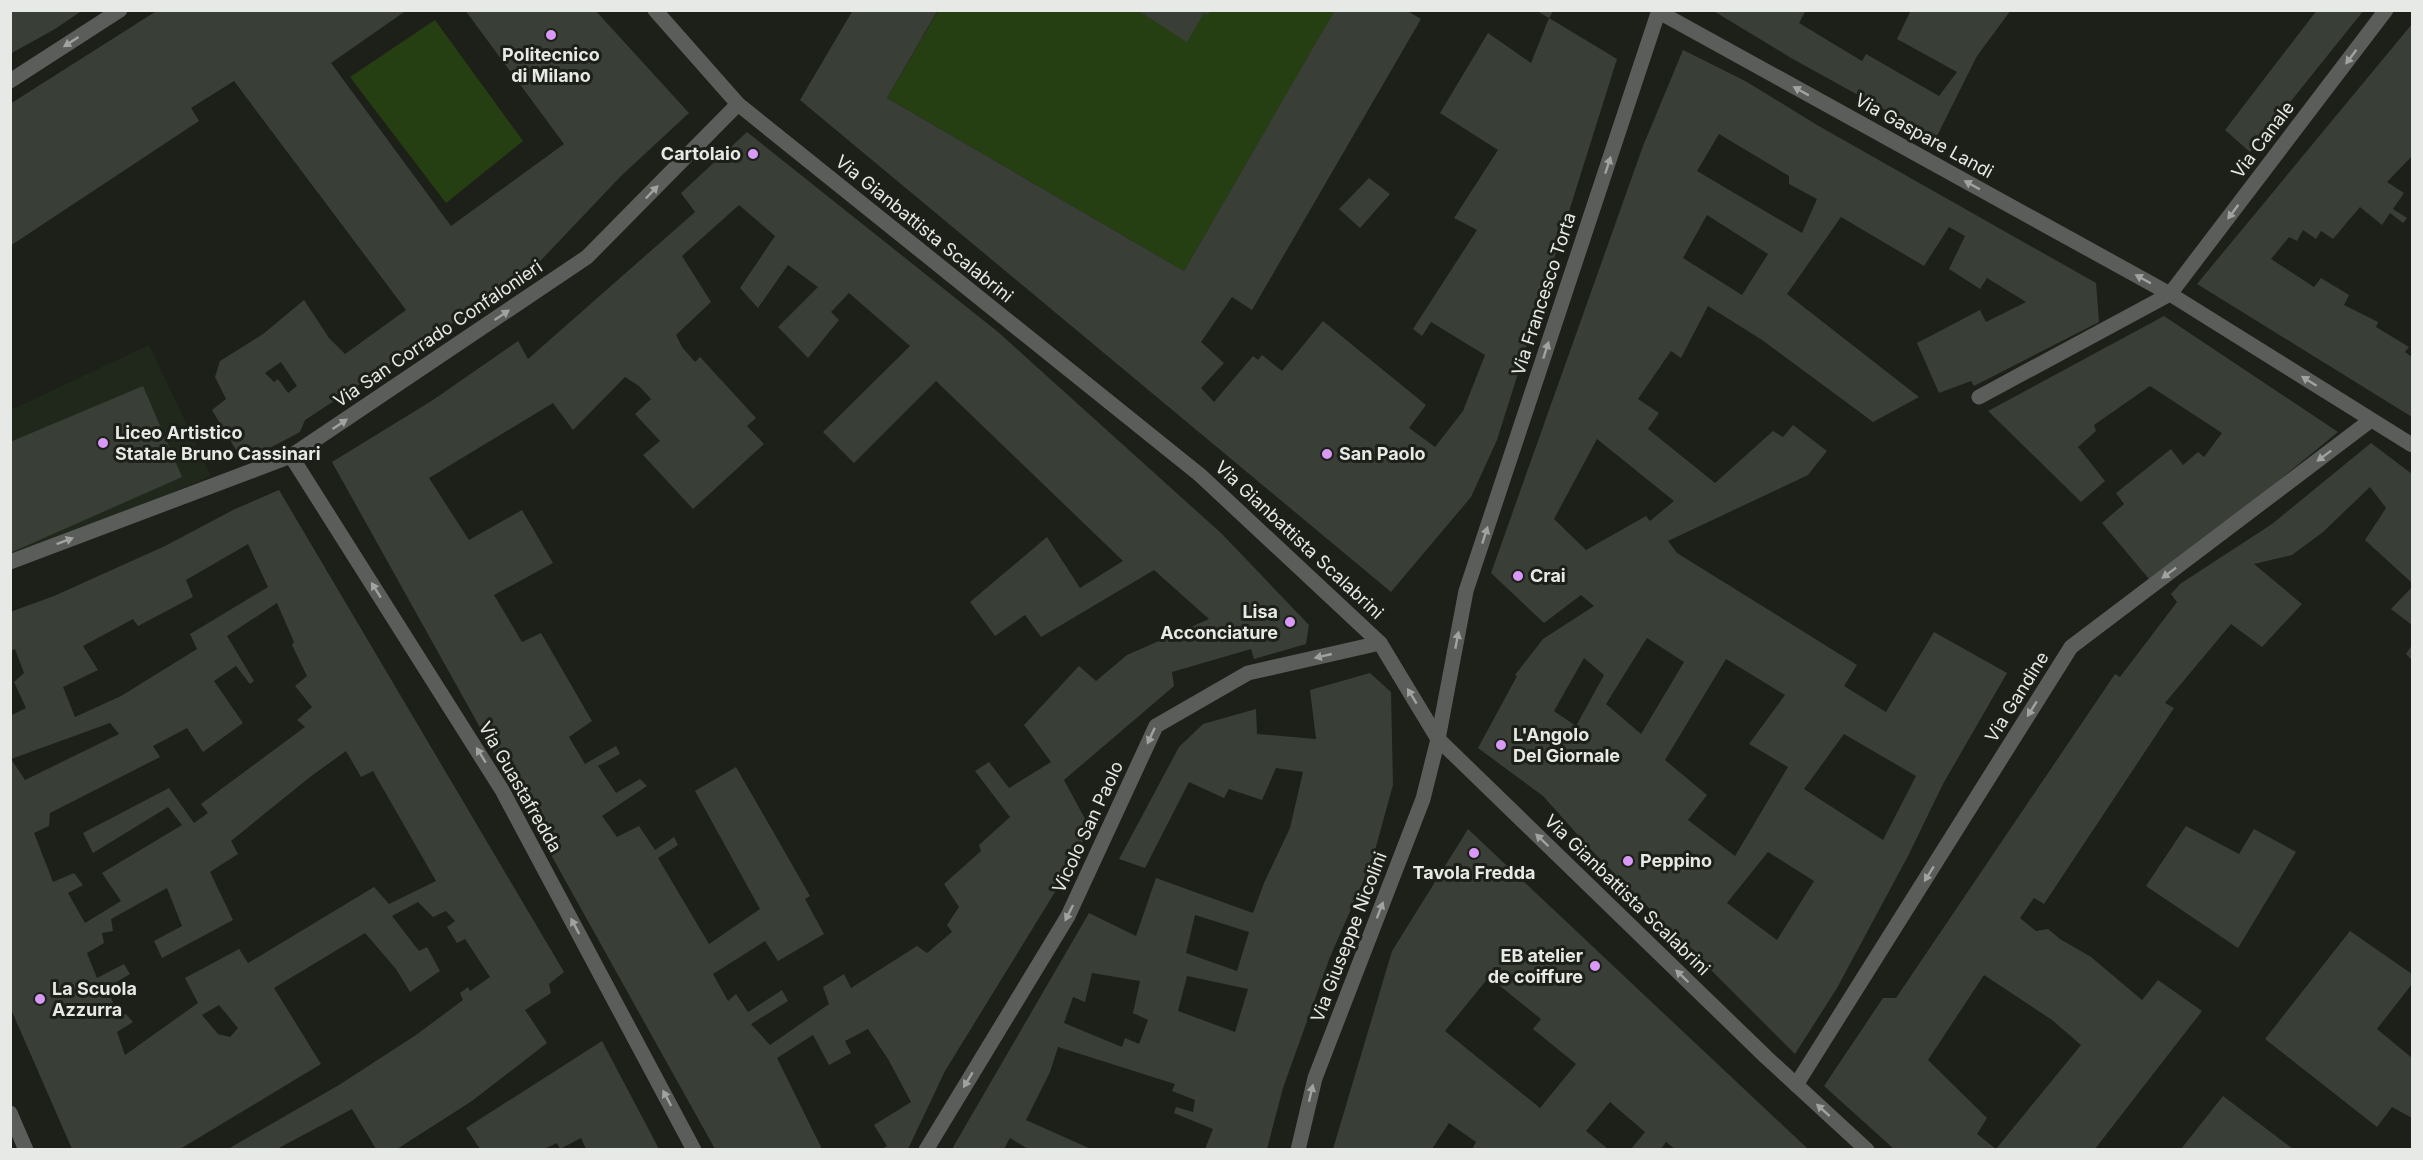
<svg xmlns="http://www.w3.org/2000/svg" width="2423" height="1160" font-family="Inter,sans-serif">
<style>
.built{fill:#20281c}
.green{fill:#253f13}
.building{fill:#393e37;fill-rule:evenodd}
.lines{fill:none;stroke-linecap:round;stroke-linejoin:round}
.minor{stroke:#5b5d5a;stroke-width:15}
.oneway{fill:#a0a3a0}
.poi-dot{fill:#d99af7;stroke:#1c2019;stroke-width:2}
.labels{text-anchor:middle;stroke-width:6;stroke-linejoin:round;paint-order:stroke}
.poi-label{font-size:18px;font-weight:bold;fill:#e6e9e5;stroke:#1c2019;text-anchor:start}
.street-label{font-size:18px;fill:#e6e9e5;stroke:#1c2019}
</style>
<rect width="100%" height="100%" fill="#1c2019"/>
<!-- built -->
<path class="built" d="M149,345L211,476L11,562V410Z"/>
<!-- green -->
<g class="green">
<path d="M938,11H1335L1184,271L887,98Z"/>
<path d="M435,20L523,141L446,203L350,77Z"/>
</g>
<!-- building -->
<g class="building">
<path d="M10,10H83L55,29L10,54Z"/>
<path d="M158,10H407L331,63L451,226L564,144L465,10H595L689,113L621,176L527,275L305,420L300,432L264,451L256,448L239,455L212,410L226,399L215,377L220,361L263,334L304,300L329,338L345,354L406,310L234,81L191,108L199,121L10,246V104ZM281,362L297,386L288,393L278,379L274,382L265,373Z"/>
<path d="M853,10H938L887,98L1184,271L1335,10H1406L1421,19L1252,310L1232,297L1201,342L1224,363L1201,388L1214,402L1253,356L1258,360L1262,355L1282,371L1323,321L1426,405L1409,428L1435,447L1463,411L1485,355L1431,322L1422,336L1413,329L1477,230L1454,218L1498,150L1440,113L1488,33L1531,63L1549,18L1617,59L1497,440L1471,497L1391,592L800,100Z"/>
<path d="M1137,10H1211L1208,15L1204,13L1187,42Z"/>
<path d="M1535,10H1554L1549,18Z"/>
<path d="M1712,10H1806L1799,23L1862,61L1866,54L1939,96L1957,72L1897,39L1911,10H2011L1977,56L1936,138L1791,58Z"/>
<path d="M2317,10H2364L2250,152L2225,130Z"/>
<path d="M2412,24V156L2387,182L2404,193L2393,209L2407,218L2403,223L2390,213L2382,225L2360,207L2333,239L2321,231L2316,239L2303,230L2297,241L2289,237L2271,259L2314,287L2321,278L2349,295L2344,305L2378,322L2376,327L2409,347L2405,352L2412,357V417L2197,284Z"/>
<path d="M1683,50L1747,82L1817,125L2096,283L2099,322L1974,386L1971,381L1939,393L1917,343L1980,310L1986,322L2026,302L1987,278L1980,289L1949,269L1965,236L1949,227L1924,266L1841,217L1787,294L1919,397L1873,422L1762,340L1708,306L1681,358L1671,351L1638,399L1659,413L1648,429L1715,483L1773,431L1783,437L1793,425L1827,451L1808,475L1668,541L1677,553L1857,665L1844,686L1886,712L1934,632L2007,673L1943,784L1908,856L1837,988L1795,1054L1594,853L1543,796L1478,748L1517,676L1515,675L1543,639L1594,606L1581,595L1544,623L1491,573L1643,146ZM1719,134L1789,176V184L1817,199L1802,233L1697,171ZM1707,215L1768,254L1742,295L1683,258ZM1597,439L1674,501L1650,521L1646,516L1586,550L1554,519ZM1647,638L1684,662L1641,734L1606,704ZM1584,658L1604,675L1576,726L1554,711ZM1726,659L1785,695L1749,744L1788,767L1735,856L1688,820L1707,795L1665,760ZM1844,734L1916,776L1883,840L1804,789ZM1768,852L1814,881L1777,940L1727,903Z"/>
<path d="M747,132L998,332L1222,534L1309,625L1306,644L1254,659L1251,649L1172,672L1174,686L1064,780L1090,828L1063,879L945,1071L908,1149H882L887,1146L874,1125L911,1102L888,1059L868,1029L845,1041L851,1053L829,1065L813,1035L777,1058L822,1149H715L332,462L433,400L518,341L528,359L695,212L681,193ZM739,205L775,236L740,288L758,308L788,265L818,287L778,327L808,358L839,320L831,312L849,293L910,346L823,432L854,463L936,381L1123,561L1080,588L1047,537L970,602L995,636L1025,615L1041,637L1154,570L1209,619L1127,655L1096,681L1079,666L1024,725L1051,762L1009,788L989,762L975,771L1010,817L979,845L981,851L944,884L959,907L947,925L952,932L927,953L917,946L851,988L844,974L823,987L829,1004L770,1045L751,1024L788,1001L782,990L748,1012L736,994L728,1001L713,974L765,941L778,961L824,934L805,899L810,896L736,767L695,791L760,909L709,944L658,858L678,845L674,837L655,850L639,826L617,837L602,816L647,786L640,779L616,793L598,766L620,754L616,746L585,764L569,737L592,721L541,633L522,642L494,595L553,563L522,510L469,540L429,478L553,403L573,430L625,377L639,386L651,399L635,414L660,441L643,455L693,509L764,444L747,426L756,418L700,357L695,362L682,347L676,335L711,302L682,256Z"/>
<path d="M1369,178L1390,194L1360,228L1339,209Z"/>
<path d="M2164,316L2338,432L2255,500L2149,579L2102,523L2124,504L2116,493L2171,449L2183,465L2198,452L2204,457L2222,433L2150,386L2094,425L2096,431L2078,447L2105,481L2081,502L1988,411Z"/>
<path d="M143,386L182,477L10,553V442Z"/>
<path d="M2371,443L2412,474V583L2365,540L2386,508L2370,487L2323,532L2292,555L2254,564L2302,604L2262,647L2231,624L2165,703L2174,708L2044,904L2034,898L2020,918L2036,931L2048,929L2060,939L2091,957L2142,1000L2158,980L2202,1011L2095,1149H1894L1824,1086L1883,998H1896L2115,674L2120,677L2177,602L2171,594L2180,584L2272,524ZM1984,975L2052,1020L2081,1045L1996,1149L1977,1134L1987,1118L1928,1060Z"/>
<path d="M279,490L564,972L549,984L551,993L525,1010L547,1043L472,1101L397,1149H376L352,1109L277,1149H228L339,1085L416,1035L463,1000L460,993L468,987L470,991L490,977L465,939L457,943L447,927L455,921L446,911L433,917L418,902L392,916L419,951L427,947L440,971L410,992L396,969L365,933L274,988L321,1064L180,1149H72L10,1007V716L26,708L14,682L24,673L15,649L10,651V612L54,596L165,546L235,509ZM248,544L268,587L190,634L197,649L121,696L75,717L63,687L98,670L83,646L133,619L138,626L193,597L186,580ZM277,603L294,642L292,645L307,676L295,686L312,707L297,720L305,727L201,804L208,813L194,823L169,788L83,833L93,853L168,807L182,825L102,873L121,901L85,923L68,893L83,885L74,873L53,882L34,833L49,826L50,813L160,757L153,746L187,728L203,752L243,723L214,681L236,666L250,684L254,681L227,636ZM110,723L119,734L25,780L11,759ZM346,751L361,777L373,771L436,881L389,904L374,887L248,963L239,949L185,978L198,1003L125,1055L117,1032L133,1022L126,1014L119,1017L107,988L130,974L124,964L97,978L87,953L104,943L102,933L113,931L111,919L167,888L182,926L154,941L162,958L233,920L210,872L238,854L231,841L310,777ZM219,1005L238,1028L230,1037L218,1034L202,1015Z"/>
<path d="M2412,587V625L2391,609Z"/>
<path d="M2412,645V660L2406,654Z"/>
<path d="M1370,673L1391,692L1393,785L1372,861L1330,957L1283,1088L1267,1149H1205L1213,1129L1174,1113L1176,1107L1193,1112L1195,1100L1172,1091L1175,1084L1058,1047L1050,1072L1026,1120L1091,1149H1028L1010,1138L1004,1149H952L1089,913L1136,936L1156,878L1253,913L1264,883L1290,828L1303,772L1276,768L1262,800L1229,789L1224,798L1189,782L1145,868L1119,859L1179,747L1203,724L1256,709L1257,734L1316,739L1310,690ZM1195,915L1249,932L1237,971L1186,953ZM1092,973L1140,981L1133,1013L1148,1020L1139,1044L1125,1038L1122,1047L1064,1023L1073,997L1085,1002ZM1187,976L1248,989L1235,1032L1178,1011Z"/>
<path d="M2186,826L2239,854L2254,829L2296,852L2238,948L2146,886Z"/>
<path d="M1468,829L1659,1009L1808,1149H1675L1666,1142L1661,1149H1631L1645,1132L1610,1102L1586,1131L1608,1149H1472L1476,1142L1449,1123L1432,1149H1333L1392,951ZM1489,977L1541,1019L1533,1029L1576,1064L1540,1108L1445,1031Z"/>
<path d="M2350,931L2412,974V984L2377,1029L2412,1058V1118L2392,1107L2377,1127L2265,1039Z"/>
<path d="M602,1041L659,1149H586L581,1138L560,1149L557,1143L544,1149H480L466,1128Z"/>
<path d="M2223,1096L2293,1149H2181Z"/>
</g>
<g class="lines">
<!-- minor -->
<g class="minor">
<path d="M655,10L738,104L1200,475L1380,643L1438,739L1766,1057L1867,1150"/>
<path d="M1659,12L2170,294L2412,445"/>
<path d="M10,81L120,10"/>
<path d="M1979,397L2170,294L2386,10"/>
<path d="M291,456L502,790L694,1150"/>
<path d="M10,562L291,456L587,257L738,104"/>
<path d="M1796,1085L2071,647L2371,420"/>
<path d="M10,1113L26,1150"/>
<path d="M926,1150L1068,916L1156,726L1248,673L1380,643"/>
<path d="M1298,1150L1315,1078L1423,799L1438,739L1466,591L1659,10"/>
</g>
</g>
<!-- one-way arrows -->
<defs><path id="oneway-solid" d="M-6-.8H1V-3.2L6.5 0L1 3.2V.8H-6Z" transform="scale(1.5)"/></defs>
<g class="oneway">
<use href="#oneway-solid" transform="translate(71 42) rotate(147)"/>
<use href="#oneway-solid" transform="translate(2351 57) rotate(127)"/>
<use href="#oneway-solid" transform="translate(1801 91) rotate(-151)"/>
<use href="#oneway-solid" transform="translate(1608 165) rotate(-72)"/>
<use href="#oneway-solid" transform="translate(1972 185) rotate(-151)"/>
<use href="#oneway-solid" transform="translate(652 192) rotate(-46)"/>
<use href="#oneway-solid" transform="translate(2233 212) rotate(127)"/>
<use href="#oneway-solid" transform="translate(2143 279) rotate(-151)"/>
<use href="#oneway-solid" transform="translate(502 315) rotate(-34)"/>
<use href="#oneway-solid" transform="translate(1546 350) rotate(-72)"/>
<use href="#oneway-solid" transform="translate(2309 381) rotate(-148)"/>
<use href="#oneway-solid" transform="translate(340 424) rotate(-34)"/>
<use href="#oneway-solid" transform="translate(2324 456) rotate(143)"/>
<use href="#oneway-solid" transform="translate(1485 535) rotate(-72)"/>
<use href="#oneway-solid" transform="translate(65 541) rotate(-21)"/>
<use href="#oneway-solid" transform="translate(2169 573) rotate(143)"/>
<use href="#oneway-solid" transform="translate(376 590) rotate(-122)"/>
<use href="#oneway-solid" transform="translate(1457 640) rotate(-79)"/>
<use href="#oneway-solid" transform="translate(1323 656) rotate(167)"/>
<use href="#oneway-solid" transform="translate(1412 696) rotate(-121)"/>
<use href="#oneway-solid" transform="translate(2032 709) rotate(122)"/>
<use href="#oneway-solid" transform="translate(1151 736) rotate(115)"/>
<use href="#oneway-solid" transform="translate(481 755) rotate(-122)"/>
<use href="#oneway-solid" transform="translate(1542 840) rotate(-136)"/>
<use href="#oneway-solid" transform="translate(1929 874) rotate(122)"/>
<use href="#oneway-solid" transform="translate(1380 910) rotate(-69)"/>
<use href="#oneway-solid" transform="translate(1069 913) rotate(117)"/>
<use href="#oneway-solid" transform="translate(575 926) rotate(-118)"/>
<use href="#oneway-solid" transform="translate(1682 976) rotate(-136)"/>
<use href="#oneway-solid" transform="translate(968 1080) rotate(121)"/>
<use href="#oneway-solid" transform="translate(1311 1093) rotate(-77)"/>
<use href="#oneway-solid" transform="translate(667 1098) rotate(-118)"/>
<use href="#oneway-solid" transform="translate(1823 1110) rotate(-138)"/>
</g>
<!-- markers -->
<g class="poi-dot">
<circle cx="551" cy="35" r="6"/>
<circle cx="753" cy="154" r="6"/>
<circle cx="103" cy="443" r="6"/>
<circle cx="1327" cy="454" r="6"/>
<circle cx="1518" cy="576" r="6"/>
<circle cx="1290" cy="622" r="6"/>
<circle cx="1501" cy="745" r="6"/>
<circle cx="1474" cy="853" r="6"/>
<circle cx="1628" cy="861" r="6"/>
<circle cx="1595" cy="966" r="6"/>
<circle cx="40" cy="999" r="6"/>
</g>
<g class="labels">
<!-- poi labels -->
<g class="poi-label">
<text x="551" y="61" text-anchor="middle">Politecnico<tspan x="551" dy="21">di Milano</tspan></text>
<text x="741" y="160" text-anchor="end">Cartolaio</text>
<text x="115" y="439">Liceo Artistico<tspan x="115" dy="21">Statale Bruno Cassinari</tspan></text>
<text x="1339" y="460">San Paolo</text>
<text x="1530" y="582">Crai</text>
<text x="1278" y="618" text-anchor="end">Lisa<tspan x="1278" dy="21">Acconciature</tspan></text>
<text x="1513" y="741">L'Angolo<tspan x="1513" dy="21">Del Giornale</tspan></text>
<text x="1640" y="867">Peppino</text>
<text x="1474" y="879" text-anchor="middle">Tavola Fredda</text>
<text x="1583" y="962" text-anchor="end">EB atelier<tspan x="1583" dy="21">de coiffure</tspan></text>
<text x="52" y="995">La Scuola<tspan x="52" dy="21">Azzurra</tspan></text>
</g>
<!-- street labels -->
<g class="street-label">
<text transform="translate(1924 136) rotate(29)" y="6">Via Gaspare Landi</text>
<text transform="translate(2263 140) rotate(-53)" y="6">Via Canale</text>
<text transform="translate(924 229) rotate(39)" y="6">Via Gianbattista Scalabrini</text>
<text transform="translate(1544 294) rotate(-72)" y="6">Via Francesco Torta</text>
<text transform="translate(438 334) rotate(-34)" y="6">Via San Corrado Confalonieri</text>
<text transform="translate(1299 540) rotate(43)" y="6">Via Gianbattista Scalabrini</text>
<text transform="translate(2017 697) rotate(-58)" y="6">Via Gandine</text>
<text transform="translate(520 787) rotate(60)" y="6">Via Guastafredda</text>
<text transform="translate(1088 827) rotate(-65)" y="6">Vicolo San Paolo</text>
<text transform="translate(1627 895) rotate(44)" y="6">Via Gianbattista Scalabrini</text>
<text transform="translate(1349 937) rotate(-69)" y="6">Via Giuseppe Nicolini</text>
</g>
</g>
<!-- border -->
<rect width="2423" height="1160" fill="none" stroke="#e6e9e5" stroke-width="24"/>
</svg>
